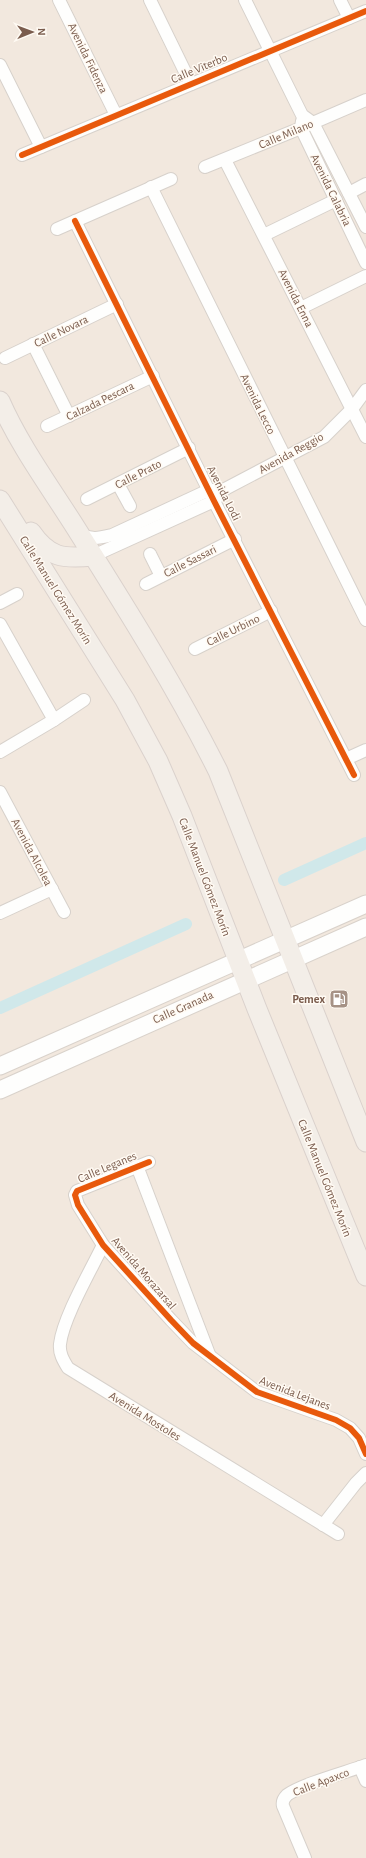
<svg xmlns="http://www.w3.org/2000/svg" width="366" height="1858" font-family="'Alegreya Sans',sans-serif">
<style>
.residential{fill:#f2e8de}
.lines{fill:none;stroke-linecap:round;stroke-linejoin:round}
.canal{stroke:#d0e8ea;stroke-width:12}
.street-casing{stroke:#d7d1cb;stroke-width:14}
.secondary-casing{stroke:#d9d2cb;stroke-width:19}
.primary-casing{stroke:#dad1cc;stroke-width:21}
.street{stroke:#fefefd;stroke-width:12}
.secondary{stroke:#fefefd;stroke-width:17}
.primary{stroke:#f3eee8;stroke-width:19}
.cycleway-casing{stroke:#fffaf3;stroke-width:8}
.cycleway{stroke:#e8590c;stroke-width:6}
.labels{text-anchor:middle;stroke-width:3;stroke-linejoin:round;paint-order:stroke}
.street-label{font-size:12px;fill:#7a5c4d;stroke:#fffaf3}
.poi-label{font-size:12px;font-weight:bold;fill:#7a5c4d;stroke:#fffaf3;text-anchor:end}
</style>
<rect width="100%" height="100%" fill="#f9f5f0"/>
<!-- residential -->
<rect class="residential" x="0" y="0" width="366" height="1858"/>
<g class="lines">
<!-- canal -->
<g class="canal">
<path d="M284,880L366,843"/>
<path d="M0,1008L186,924"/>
</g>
<!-- street casing -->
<g class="street-casing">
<g id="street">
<path d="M59,0L116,115"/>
<path d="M150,0L191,84"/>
<path d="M245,0L302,115L313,123L366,227"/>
<path d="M340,0L349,18"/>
<path d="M0,65L41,147"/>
<path d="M302,121L301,128L366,263"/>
<path d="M22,155L366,11"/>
<path d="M225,160L366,437"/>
<path d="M205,167L301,128L366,100"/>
<path d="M151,187L366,620"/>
<path d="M349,193L366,184"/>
<path d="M75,221L214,501L354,775"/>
<path d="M57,229L171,179"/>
<path d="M264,235L336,200"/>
<path d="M301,308L366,276"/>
<path d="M33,344L69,416"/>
<path d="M5,358L117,304"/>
<path d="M47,426L153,376"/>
<path d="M118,484L130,506"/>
<path d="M87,499L189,448"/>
<path d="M80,534C92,540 99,538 112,535L209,490H216"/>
<path d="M150,554L161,576"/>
<path d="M93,556L214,501L225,489L324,437L352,409L366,390"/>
<path d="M146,584L235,539"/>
<path d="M0,603L17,594"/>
<path d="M0,624L54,720"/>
<path d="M195,649L271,611"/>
<path d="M0,752L54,720L84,700"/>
<path d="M346,759L366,750"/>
<path d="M0,792L64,912"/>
<path d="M0,913L52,889"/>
<path d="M149,1162L77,1191L75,1195L78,1205L103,1245L171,1320L193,1343L257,1392L336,1420L350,1428L359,1438L366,1454"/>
<path d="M137,1166L209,1354"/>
<path d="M103,1245C91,1270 63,1318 60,1344C59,1353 63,1360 68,1368L338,1534"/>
<path d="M323,1525L356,1483L366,1473"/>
<path d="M360,1767L366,1781"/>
<path d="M305,1858L283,1806C282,1802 284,1798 287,1795C302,1784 347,1772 366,1765"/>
</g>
</g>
<!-- secondary casing -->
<g class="secondary-casing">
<g id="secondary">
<path d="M0,1066L366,904"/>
<path d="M0,1090L366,927"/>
</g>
</g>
<!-- primary casing -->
<g class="primary-casing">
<g id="primary">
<path d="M0,401C20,447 53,491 79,533C128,611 177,689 218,771L366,1142"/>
<path d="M0,500L125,700L158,761L182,816L257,1009L366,1276"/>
<path d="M31,532C49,558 63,559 93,556"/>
</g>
</g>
<!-- street -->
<use href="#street" class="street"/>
<!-- secondary -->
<use href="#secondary" class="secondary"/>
<!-- primary -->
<use href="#primary" class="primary"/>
<!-- cycleway casing -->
<g class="cycleway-casing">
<g id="cycleway">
<path d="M22,155L366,11"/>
<path d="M75,221L214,501L354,775"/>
<path d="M149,1162L77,1191L75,1195L78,1205L103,1245L171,1320L193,1343L257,1392L336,1420L350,1428L359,1438L366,1454"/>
</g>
</g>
<!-- cycleway -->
<use href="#cycleway" class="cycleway"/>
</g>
<!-- icons -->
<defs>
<g id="fuel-square" transform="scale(1)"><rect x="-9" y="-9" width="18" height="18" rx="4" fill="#a69286" stroke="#fffaf3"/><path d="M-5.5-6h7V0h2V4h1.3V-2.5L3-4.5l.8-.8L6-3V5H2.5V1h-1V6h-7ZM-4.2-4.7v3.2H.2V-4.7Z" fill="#fff"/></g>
</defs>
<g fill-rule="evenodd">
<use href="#fuel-square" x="339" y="999"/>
</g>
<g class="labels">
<!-- street labels -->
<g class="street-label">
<text transform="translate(88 58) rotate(64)" y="4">Avenida Fidenza</text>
<text transform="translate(199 68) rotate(-23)" y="4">Calle Viterbo</text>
<text transform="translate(286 134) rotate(-23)" y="4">Calle Milano</text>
<text transform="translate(331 190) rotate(64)" y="4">Avenida Calabria</text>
<text transform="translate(296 298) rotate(63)" y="4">Avenida Enna</text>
<text transform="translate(61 331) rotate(-26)" y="4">Calle Novara</text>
<text transform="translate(100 401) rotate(-26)" y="4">Calzada Pescara</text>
<text transform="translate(258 404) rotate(64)" y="4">Avenida Lecco</text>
<text transform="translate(291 453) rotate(-29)" y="4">Avenida Reggio</text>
<text transform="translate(138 474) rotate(-27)" y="4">Calle Prato</text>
<text transform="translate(224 493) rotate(63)" y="4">Avenida Lodi</text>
<text transform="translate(190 561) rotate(-27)" y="4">Calle Sassari</text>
<text transform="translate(56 590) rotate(58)" y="4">Calle Manuel Gómez Morín</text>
<text transform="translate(233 630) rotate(-26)" y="4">Calle Urbino</text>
<text transform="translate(32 852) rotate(62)" y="4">Avenida Alcolea</text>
<text transform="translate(205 877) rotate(69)" y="4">Calle Manuel Gómez Morín</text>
<text transform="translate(183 1007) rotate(-24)" y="4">Calle Granada</text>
<text transform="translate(107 1167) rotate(-23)" y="4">Calle Leganes</text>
<text transform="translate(325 1178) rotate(68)" y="4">Calle Manuel Gómez Morín</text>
<text transform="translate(144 1273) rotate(49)" y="4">Avenida Morazarsal</text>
<text transform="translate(295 1393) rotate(21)" y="4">Avenida Lejanes</text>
<text transform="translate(145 1416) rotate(32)" y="4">Avenida Mostoles</text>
<text transform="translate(321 1782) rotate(-21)" y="4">Calle Apaxco</text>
</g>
<!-- poi labels -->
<g class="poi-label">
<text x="325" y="1003">Pemex</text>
</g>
</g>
<!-- north arrow -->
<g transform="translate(32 32) rotate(89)" stroke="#fffaf3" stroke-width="3" paint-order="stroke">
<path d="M0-3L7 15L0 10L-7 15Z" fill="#7a5c4d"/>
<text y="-6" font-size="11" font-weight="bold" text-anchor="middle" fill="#7a5c4d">N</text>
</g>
</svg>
